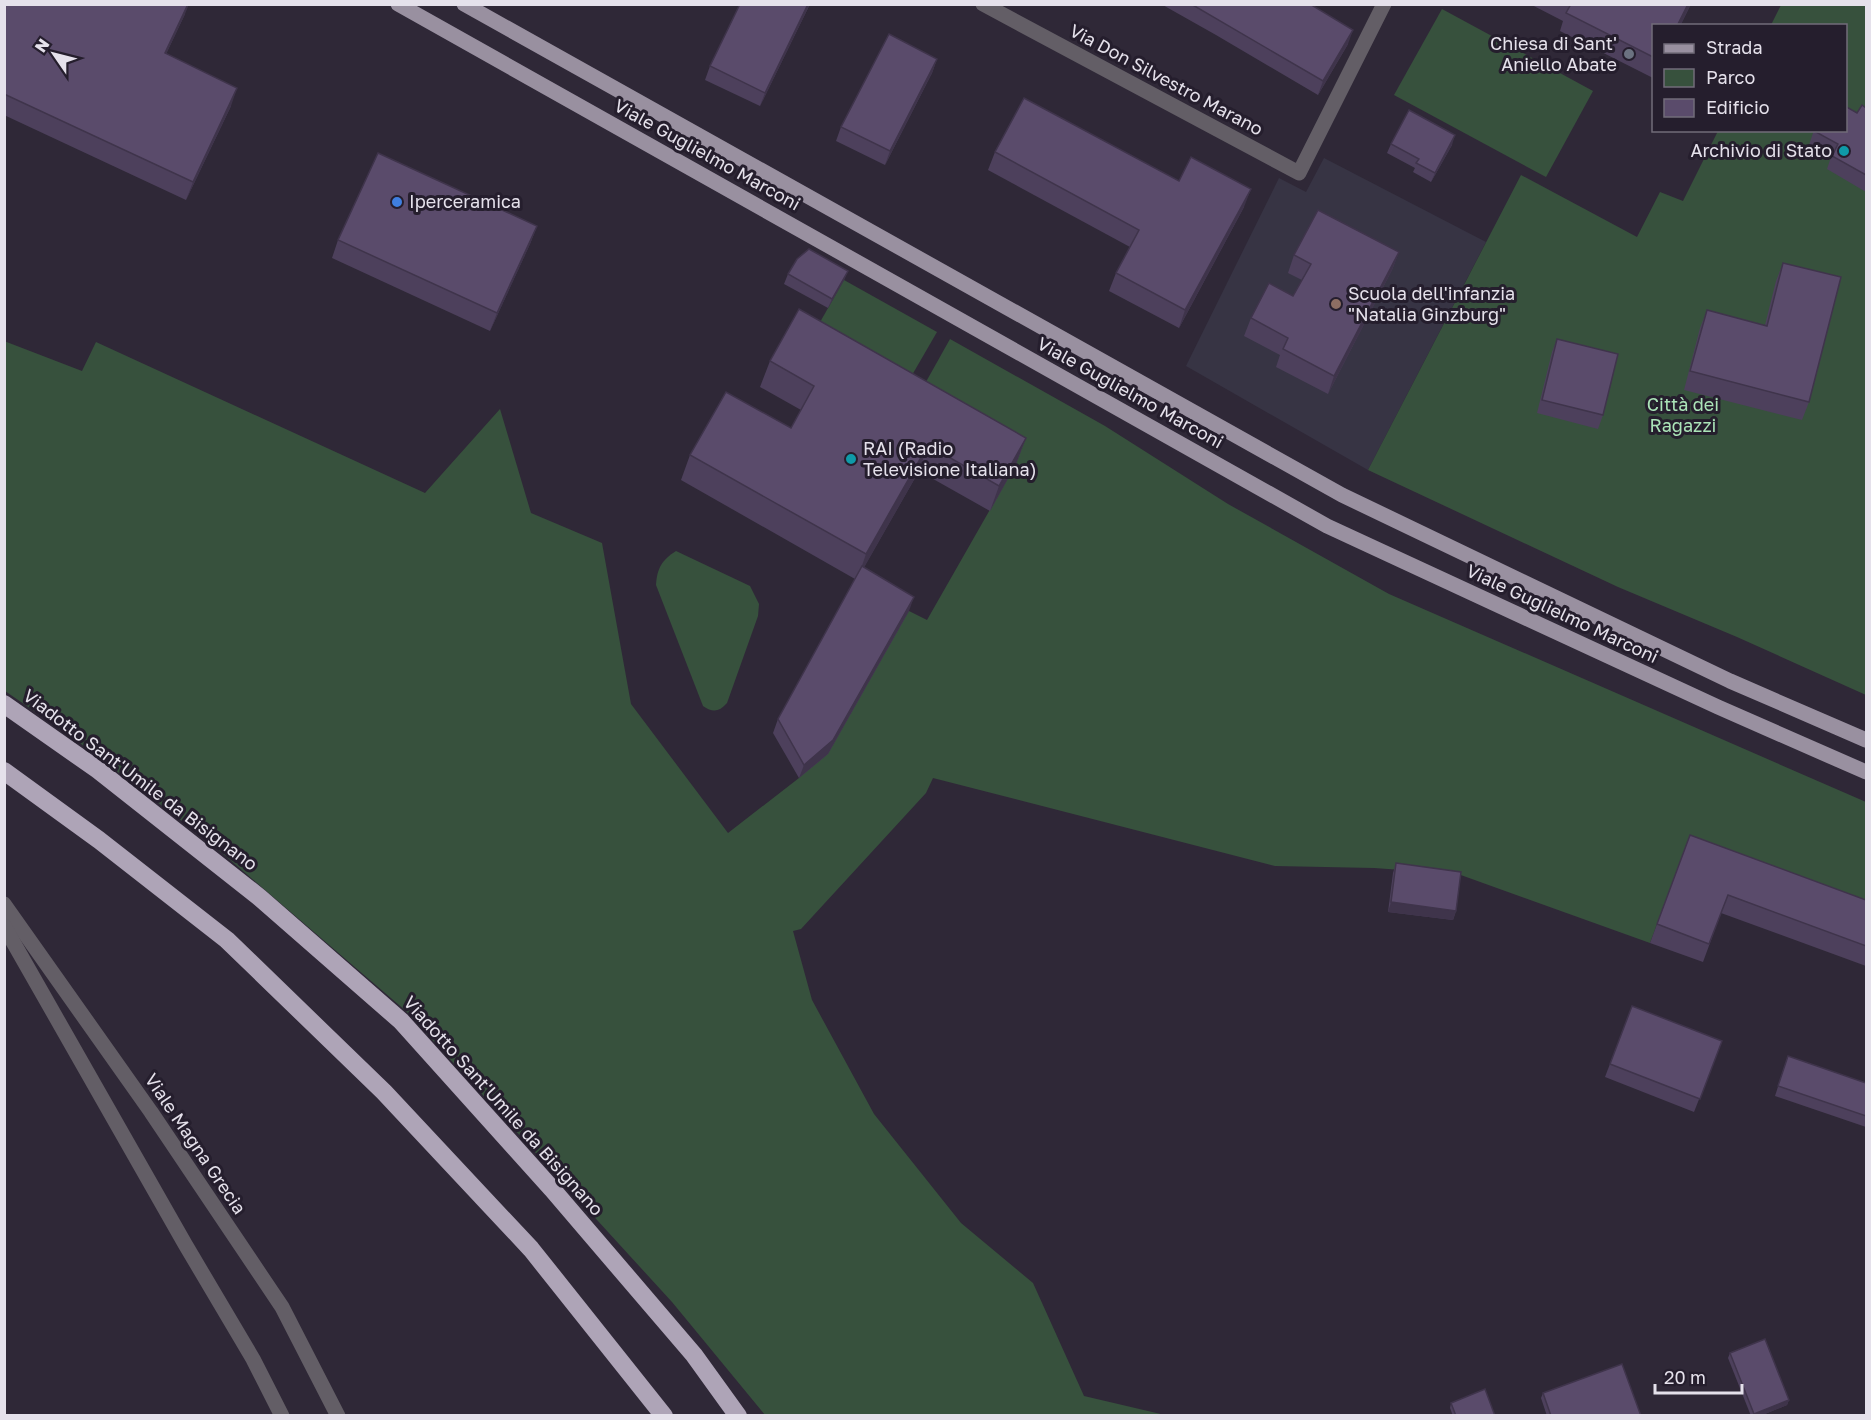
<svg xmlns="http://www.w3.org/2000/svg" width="1871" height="1420" font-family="'Golos Text',sans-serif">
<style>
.education{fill:#373444}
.green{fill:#37513d}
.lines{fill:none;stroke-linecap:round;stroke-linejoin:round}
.minor{stroke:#635e66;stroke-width:15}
.tertiary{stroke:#635e66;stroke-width:15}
.primary{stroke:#9990a0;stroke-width:15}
.motorway{stroke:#aea4b7;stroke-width:18}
.wall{fill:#4d405c}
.shaded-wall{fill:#3f344b}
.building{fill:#5a4b6b;stroke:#3f344b;stroke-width:1.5}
.worship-dot{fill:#6b7280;stroke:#251e2d;stroke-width:2}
.culture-dot{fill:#0f9aa8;stroke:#251e2d;stroke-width:2}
.shop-dot{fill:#3f7fe0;stroke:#251e2d;stroke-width:2}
.education-dot{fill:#8d6e63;stroke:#251e2d;stroke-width:2}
.labels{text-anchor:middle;stroke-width:6;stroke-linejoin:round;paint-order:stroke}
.poi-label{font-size:18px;fill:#e5e1eb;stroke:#251e2d;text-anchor:start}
.street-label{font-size:18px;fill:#e5e1eb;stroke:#251e2d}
.park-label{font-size:18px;fill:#abe4b8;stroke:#251e2d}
</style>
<rect width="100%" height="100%" fill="#2f2837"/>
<!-- education -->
<path class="education" d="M1324,158L1486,242L1368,470L1186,366L1279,178L1306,192Z"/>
<!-- green -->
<g class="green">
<path d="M1781,5H1866V695L1737,637L1618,587L1368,470L1521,175L1637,237L1660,192L1683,201L1718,131L1846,130V26L1771,25Z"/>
<path d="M1442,9L1593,91L1546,177L1394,95Z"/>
<path d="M844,280L937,332L908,382L815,331Z"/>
<path d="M950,339L1105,426L1228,504L1389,594L1866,802V921L1683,854L1650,943L1458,874L1374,868L1275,866L933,778L926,793L801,929L793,931L812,1000L874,1114L961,1223L1033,1283L1084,1396L1165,1415H765L672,1302L406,1011L208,841L72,737L5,691L4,341L82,371L96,342L425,493L500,409L531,513L602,543L631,704L728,833L799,778L909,611L927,620L1016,464L913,405Z"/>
<path d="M676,551L750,586L759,604L758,616L727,703C719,712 713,713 703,706L656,585C657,568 662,560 676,551Z"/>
</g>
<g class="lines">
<!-- minor -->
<path class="minor" d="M983,4L1299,173L1384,4"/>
<!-- tertiary -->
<g class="tertiary">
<path d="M4,904L151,1112L282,1307L338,1416"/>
<path d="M4,926L185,1244L253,1359L282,1416"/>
</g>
<!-- primary -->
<g class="primary">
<path d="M398,4L1327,526L1718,707L1866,772"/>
<path d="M464,4L1342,495L1730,681L1866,740"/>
</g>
<!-- motorway -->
<g class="motorway">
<path d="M4,704L98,770L259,897L401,1021L552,1189L694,1355L738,1416"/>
<path d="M4,771L99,840L227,940L384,1092L531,1249L664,1416"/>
</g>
</g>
<!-- wall -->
<g class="wall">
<path d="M4,4L185,14L166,54L231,106L186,200L4,115Z"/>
<path d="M810,4L760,106L705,80L710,66Z"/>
<path d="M1161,4H1310L1348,44L1318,95L1216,35Z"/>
<path d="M1530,4H1691L1680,26H1653V78L1560,31L1563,21Z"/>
<path d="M937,59L932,73L885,165L836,141L841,127Z"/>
<path d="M1866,108V192L1827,169L1831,157L1809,145L1814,130L1857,113Z"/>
<path d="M1391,144L1452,145L1431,182L1413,172L1415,168L1387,153Z"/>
<path d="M995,152L1179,181L1244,207L1179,328L1109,291L1116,273L1130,247L988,170Z"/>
<path d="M537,226L530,244L490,331L332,258L338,240Z"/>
<path d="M1399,252L1392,270L1328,394L1276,367L1280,355L1244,336L1251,318L1293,296L1302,280L1288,273L1294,255Z"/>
<path d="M1783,263L1809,402L1802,420L1684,390L1700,328L1707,310L1765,325L1776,281Z"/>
<path d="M848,271L844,280L828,308L784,284L788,274Z"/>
<path d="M1557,339L1603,415L1598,429L1537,413L1552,352Z"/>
<path d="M770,361L1026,438L1016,464L990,511L919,471L864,567L909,611L828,754L799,778L773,733L778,719L855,579L681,480L690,455L791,428L801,410L760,387Z"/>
<path d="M1690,835L1866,900V966L1721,913L1703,962L1650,943Z"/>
<path d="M1396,863L1456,911L1453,920L1388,912L1393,873Z"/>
<path d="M1632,1006L1722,1041L1694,1112L1605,1077Z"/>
<path d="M1788,1056L1866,1083V1127L1775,1096Z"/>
<path d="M1730,1353L1789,1400L1787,1405L1760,1416H1751L1728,1358Z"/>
<path d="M1543,1393L1641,1416H1547L1541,1398Z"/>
<path d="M1451,1403L1495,1416H1453L1450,1408Z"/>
</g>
<!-- shaded-wall -->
<g class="shaded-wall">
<path d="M188,4H189L185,14L158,71L165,53Z"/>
<path d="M808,4H810L760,106L765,93Z"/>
<path d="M1688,4H1691L1680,26H1677Z"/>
<path d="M1353,30L1348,44L1318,95L1323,81Z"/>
<path d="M937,59L932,73L885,165L890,151Z"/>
<path d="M237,88L231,106L186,200L193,182Z"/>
<path d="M1455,135L1452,145L1431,182L1435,173Z"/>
<path d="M1251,189L1244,207L1179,328L1185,310Z"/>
<path d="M537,226L530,244L490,331L497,313Z"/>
<path d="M1399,252L1392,270L1328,394L1334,376Z"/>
<path d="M848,271L844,280L828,308L832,299Z"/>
<path d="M1026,438L1016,464L990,511L999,486Z"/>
<path d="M928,445L919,471L857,580L866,554Z"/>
<path d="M914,597L909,611L828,754L799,778L804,765Z"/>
<path d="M1391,902L1456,911L1453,920L1388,912Z"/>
<path d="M1789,1400L1787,1405L1760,1416H1753L1754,1414Z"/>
</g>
<!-- building -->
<g class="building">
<path d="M4,4H188L165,53L237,88L193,182L4,94Z"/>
<path d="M740,4H808L765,93L710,66Z"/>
<path d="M1191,4H1310L1353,30L1323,81Z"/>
<path d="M1571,4H1688L1677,26H1653V57L1566,13Z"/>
<path d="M889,34L937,59L890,151L841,127Z"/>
<path d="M1024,98L1179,181L1191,157L1251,189L1185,310L1116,273L1139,230L995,152Z"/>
<path d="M1862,105L1866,108V175L1832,156L1838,144L1814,131L1845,130V106L1857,113Z"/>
<path d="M1409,110L1455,135L1435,173L1416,163L1419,159L1391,144Z"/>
<path d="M378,153L537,226L497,313L338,240Z"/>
<path d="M1318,210L1399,252L1334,376L1283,349L1288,338L1251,318L1269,283L1293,296L1311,264L1294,255Z"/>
<path d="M809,249L848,271L832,299L788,274L797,259Z"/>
<path d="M1783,263L1841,277L1809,402L1690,371L1707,310L1767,326Z"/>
<path d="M799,309L1026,438L999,486L928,445L866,554L690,455L726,392L791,428L814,386L770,361Z"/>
<path d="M1557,339L1618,354L1603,415L1542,400Z"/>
<path d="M862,566L914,597L833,740L804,765L778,719Z"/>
<path d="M1690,835L1866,900V946L1728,895L1709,944L1657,924Z"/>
<path d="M1396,863L1461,872L1456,911L1391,902Z"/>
<path d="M1632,1006L1722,1041L1700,1099L1610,1064Z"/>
<path d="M1788,1056L1866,1083V1116L1778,1086Z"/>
<path d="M1765,1339L1789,1400L1754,1414L1730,1353Z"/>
<path d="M1622,1364L1641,1416H1551L1543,1393Z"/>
<path d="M1485,1389L1495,1416H1456L1451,1403Z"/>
</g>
<!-- markers -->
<circle class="worship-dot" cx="1629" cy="54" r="6"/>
<g class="culture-dot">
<circle cx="1844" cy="151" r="6"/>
<circle cx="851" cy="459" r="6"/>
</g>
<circle class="shop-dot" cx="397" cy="202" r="6"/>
<circle class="education-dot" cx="1336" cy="304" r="6"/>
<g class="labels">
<!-- poi labels -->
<g class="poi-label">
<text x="1617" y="50" text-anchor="end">Chiesa di Sant'<tspan x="1617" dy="21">Aniello Abate</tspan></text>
<text x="1832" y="157" text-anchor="end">Archivio di Stato</text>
<text x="409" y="208">Iperceramica</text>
<text x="1348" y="300">Scuola dell'infanzia<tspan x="1348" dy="21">"Natalia Ginzburg"</tspan></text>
<text x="863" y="455">RAI (Radio<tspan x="863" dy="21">Televisione Italiana)</tspan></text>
</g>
<!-- street labels -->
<g class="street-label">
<text transform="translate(1166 80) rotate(28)" y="6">Via Don Silvestro Marano</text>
<text transform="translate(707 155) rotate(29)" y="6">Viale Guglielmo Marconi</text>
<text transform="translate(1130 393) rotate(29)" y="6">Viale Guglielmo Marconi</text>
<text transform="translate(1562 614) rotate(25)" y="6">Viale Guglielmo Marconi</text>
<text transform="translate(140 780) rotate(37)" y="6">Viadotto Sant'Umile da Bisignano</text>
<text transform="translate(503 1106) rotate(48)" y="6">Viadotto Sant'Umile da Bisignano</text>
<text transform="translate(195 1144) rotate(56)" y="6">Viale Magna Grecia</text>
</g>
<!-- park labels -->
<g class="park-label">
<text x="1683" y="411">Città dei<tspan x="1683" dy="21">Ragazzi</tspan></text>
</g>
</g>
<!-- border -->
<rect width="1871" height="1420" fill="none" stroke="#e5e1eb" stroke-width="12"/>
<!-- legend -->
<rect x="1652" y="24" width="195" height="108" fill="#251e2d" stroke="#726c79" stroke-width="1.5"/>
<rect x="1664" y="44" width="30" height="9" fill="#9990a0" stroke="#726c79" stroke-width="1.5"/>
<text x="1706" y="54" font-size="18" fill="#e5e1eb">Strada</text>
<rect x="1664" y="69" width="30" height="18" fill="#37513d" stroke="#726c79" stroke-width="1.5"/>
<text x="1706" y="84" font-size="18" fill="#e5e1eb">Parco</text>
<rect x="1664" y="99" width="30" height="18" fill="#5a4b6b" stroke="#726c79" stroke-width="1.5"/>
<text x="1706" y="114" font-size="18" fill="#e5e1eb">Edificio</text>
<!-- north arrow -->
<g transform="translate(54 54) rotate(305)" stroke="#251e2d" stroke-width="4.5" paint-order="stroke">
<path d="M0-4.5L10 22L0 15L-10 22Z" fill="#e5e1eb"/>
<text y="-9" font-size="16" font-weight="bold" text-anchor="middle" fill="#e5e1eb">N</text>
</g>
<!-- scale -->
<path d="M1655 1384v9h87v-9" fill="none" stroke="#e5e1eb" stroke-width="3"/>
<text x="1664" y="1384" font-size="18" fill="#e5e1eb" stroke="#251e2d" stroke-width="4.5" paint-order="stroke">20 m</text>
</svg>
